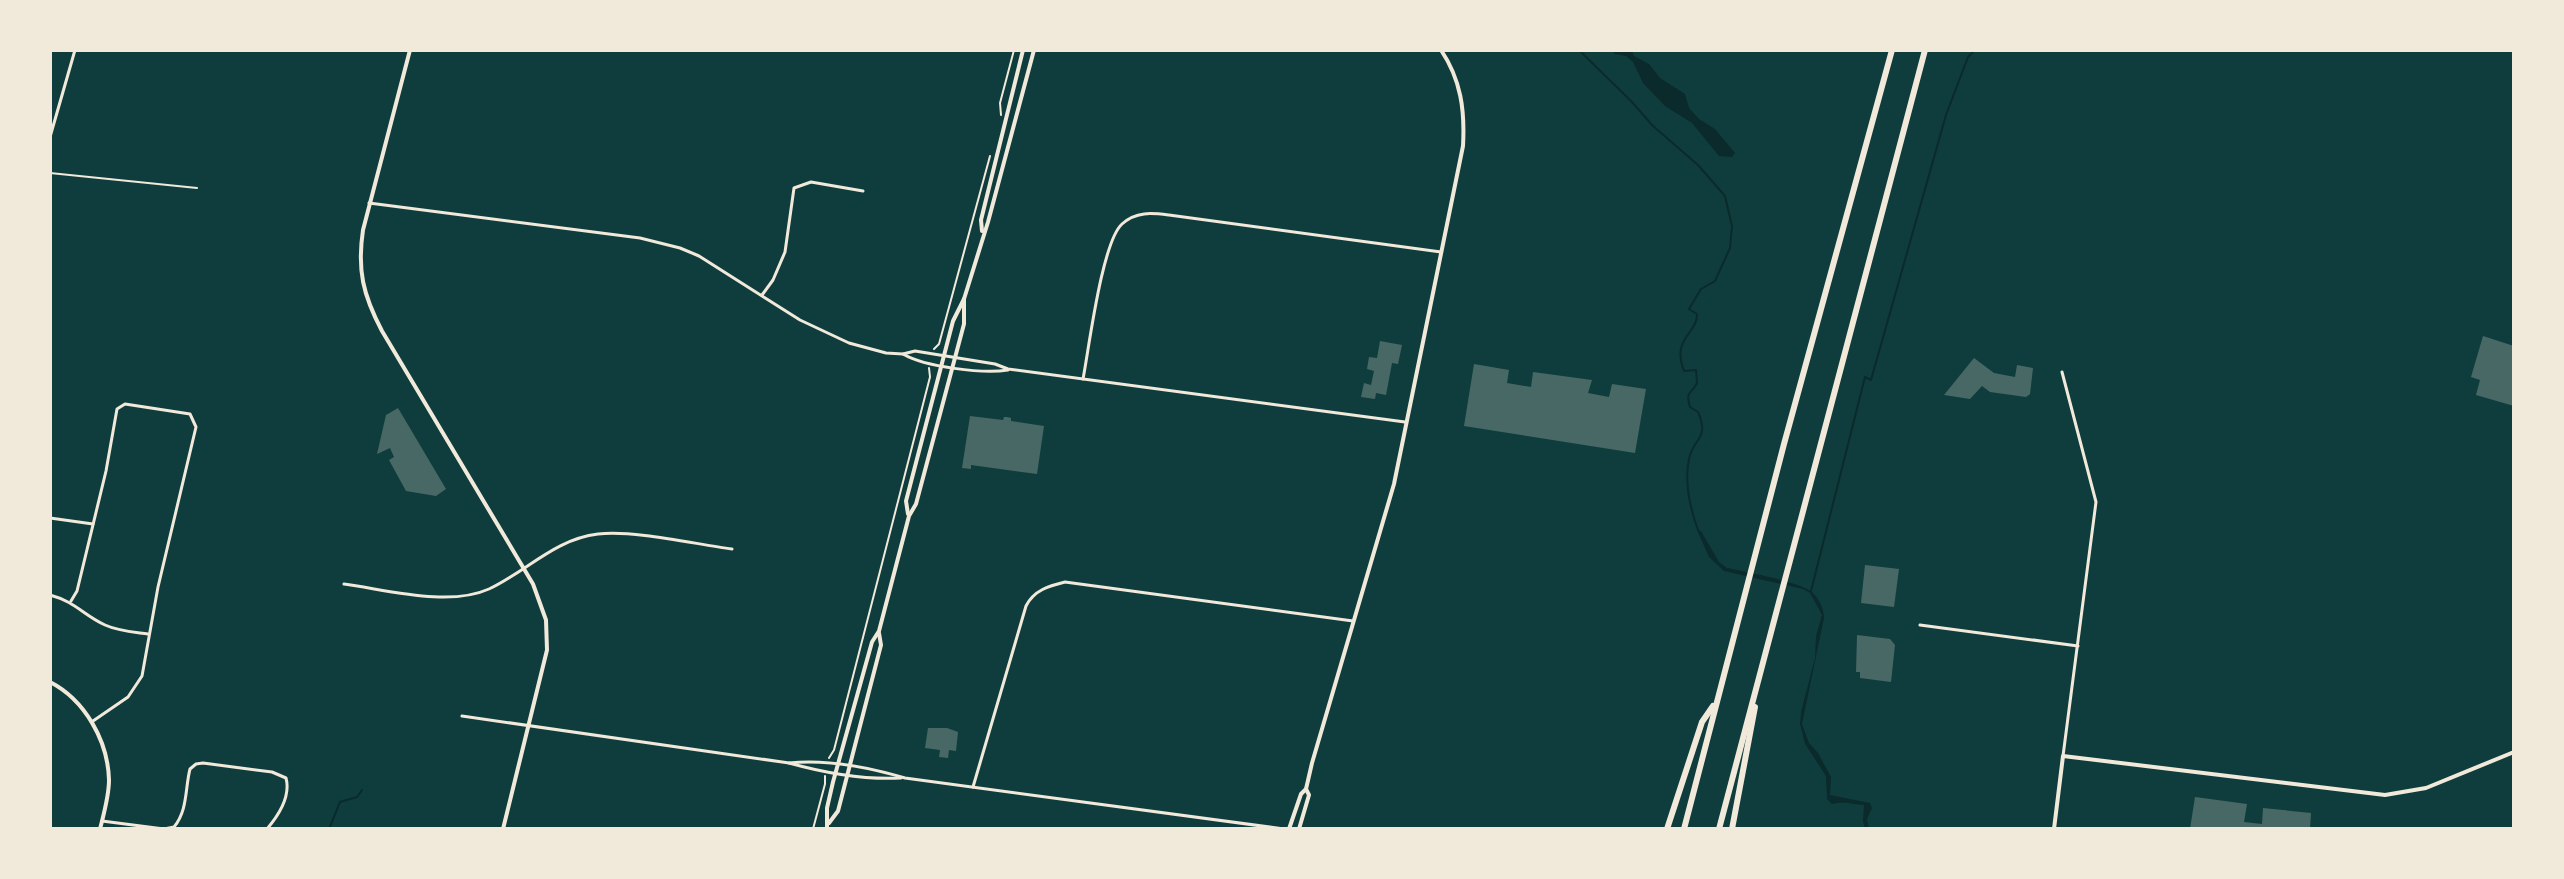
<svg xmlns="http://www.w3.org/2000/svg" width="2564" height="879" font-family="'Titillium Web',sans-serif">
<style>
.water{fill:#0a2a2b}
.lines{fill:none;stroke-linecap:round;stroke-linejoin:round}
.stream{stroke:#0a2a2b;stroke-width:2}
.building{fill:#486865}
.path{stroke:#f1e9da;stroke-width:2}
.minor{stroke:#f1e9da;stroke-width:3}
.tertiary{stroke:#f1e9da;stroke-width:4}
.secondary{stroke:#f1e9da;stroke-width:4}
.motorway{stroke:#f1e9da;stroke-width:6}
</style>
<rect width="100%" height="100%" fill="#0f3d3e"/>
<!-- water -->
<g class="water">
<path d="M1611,50H1632L1634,56L1649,64L1660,78L1685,94L1689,108L1699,119L1715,129L1735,153L1732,157L1719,156L1692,123L1665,106L1643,83L1633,62L1626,56L1615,54Z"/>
<path d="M1697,530L1701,531L1719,562L1727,568C1743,571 1797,582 1809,590C1818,596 1824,608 1824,618L1802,724L1809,743L1818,753L1831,777L1830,795L1870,803L1872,808L1867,819L1869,829H1865L1863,821L1864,805C1853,804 1843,801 1832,804L1827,799L1826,776L1805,744L1800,724L1801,712L1815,658L1816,636L1822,615L1810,593L1803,589L1724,571L1709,557Z"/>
</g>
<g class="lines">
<!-- stream -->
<g class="stream">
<path d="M1579,50L1631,101L1653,126L1698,165L1725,196L1732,226L1730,248L1715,281L1701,289L1689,309L1697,314C1698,333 1671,338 1684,371L1696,370L1697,383C1692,394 1685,390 1690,407L1698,412C1710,439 1693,438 1689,459C1684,483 1690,508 1698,530"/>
<path d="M1811,591L1865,377L1871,380L1946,115L1968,57L1975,50"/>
<path d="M329,829L340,802L357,797L362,790"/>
</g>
</g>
<!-- building -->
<g class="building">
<path d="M2483,336L2514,346V406L2476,395L2480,380L2471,377Z"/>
<path d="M1380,341L1402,345L1398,364L1392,363L1386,395L1376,393L1375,399L1361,397L1364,383L1371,385L1374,371L1367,369L1369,357L1377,358Z"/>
<path d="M1974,358L1994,373L2015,377L2017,365L2033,368L2030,394L2026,397L1990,392L1982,386L1970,399L1944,395Z"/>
<path d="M1474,364L1509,370L1507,383L1531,387L1533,372L1592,380L1588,393L1609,397L1612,384L1646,389L1635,453L1464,426Z"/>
<path d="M398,408L446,489L436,496L406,491L389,460L394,457L390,448L377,454L386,415Z"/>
<path d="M970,416L1003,420L1004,417H1007L1011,418V421L1044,426L1037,474L971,465V469L962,468Z"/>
<path d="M1865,565L1899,569L1894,607L1861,603Z"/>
<path d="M1857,635L1890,639L1895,645L1891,682L1860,678V672H1856Z"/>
<path d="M928,728H947L958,732L956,751L949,750L948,758L939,757L940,750L925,748Z"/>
<path d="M2195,797L2247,804L2244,822L2262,824L2263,808L2311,813L2310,829H2190Z"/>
</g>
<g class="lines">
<!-- path -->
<g class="path">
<path d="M1001,115L1000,103L1014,50"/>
<path d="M50,173L197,188"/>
<path d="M934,349L939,344L990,156"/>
<path d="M829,758L834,750L930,377L929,368"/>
<path d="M813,829L825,784V776"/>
</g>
<!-- minor -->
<g class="minor">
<path d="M50,137L75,50"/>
<path d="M369,203L640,238L680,248L699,256L800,320L849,343L886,353L903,354L915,351L995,364L1008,369L1405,422"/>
<path d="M762,295L773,280L785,252L794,188L811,182L863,191"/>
<path d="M903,354C925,367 983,374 1008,370"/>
<path d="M2062,372L2096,502L2063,756"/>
<path d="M1083,379C1089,348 1102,242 1122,224C1136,211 1152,213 1169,215L1441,252"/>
<path d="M50,518L93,524"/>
<path d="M344,584C388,590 449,607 489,589C527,571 555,539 598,534C635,530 694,544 732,549"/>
<path d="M50,595C76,602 83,615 105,625C118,631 134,632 148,634"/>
<path d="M71,601L77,591L106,471L117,409L125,404L190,414L196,427L158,587L142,676L128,697L93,721"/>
<path d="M1920,625L2078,646"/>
<path d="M462,716L789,763C825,773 864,780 901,778"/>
<path d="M789,763C828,759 868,767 905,778L1284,829"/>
<path d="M973,787L1026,606C1034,590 1049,586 1065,582L1353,621"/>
<path d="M102,821L164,829L174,827C188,810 185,788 190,769L196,764L203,763L272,772L286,778C291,797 279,815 267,829"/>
</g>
<!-- tertiary -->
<g class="tertiary">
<path d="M410,50L363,230C357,270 363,295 382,331L533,584L546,620L547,650L503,829"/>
<path d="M50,682C85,700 108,741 109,780C109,796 104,813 100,829"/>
<path d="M1289,829L1301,794L1306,789"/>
<path d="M1299,829L1309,795L1306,789L1312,763L1394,484L1463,146C1465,110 1461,80 1441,50"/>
<path d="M1305,829H1321"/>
<path d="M2054,829L2063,756L2385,795L2426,788L2514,752"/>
</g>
<!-- secondary -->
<g class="secondary">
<path d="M982,231L981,220L1023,50"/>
<path d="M908,514L906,501L953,321L964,299L988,222L1034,50"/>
<path d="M829,823L838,811L881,645L879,633"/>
<path d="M827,829V808L833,782L872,642L879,631L909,516L916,504L964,324V299"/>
</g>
<!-- motorway -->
<g class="motorway">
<path d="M1667,829L1702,722L1713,706"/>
<path d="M1684,829L1784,444L1892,50"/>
<path d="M1719,829L1925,50"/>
<path d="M1732,829L1755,707"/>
</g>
</g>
<!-- border -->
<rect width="2564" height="879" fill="none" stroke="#f1e9da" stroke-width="104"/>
</svg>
